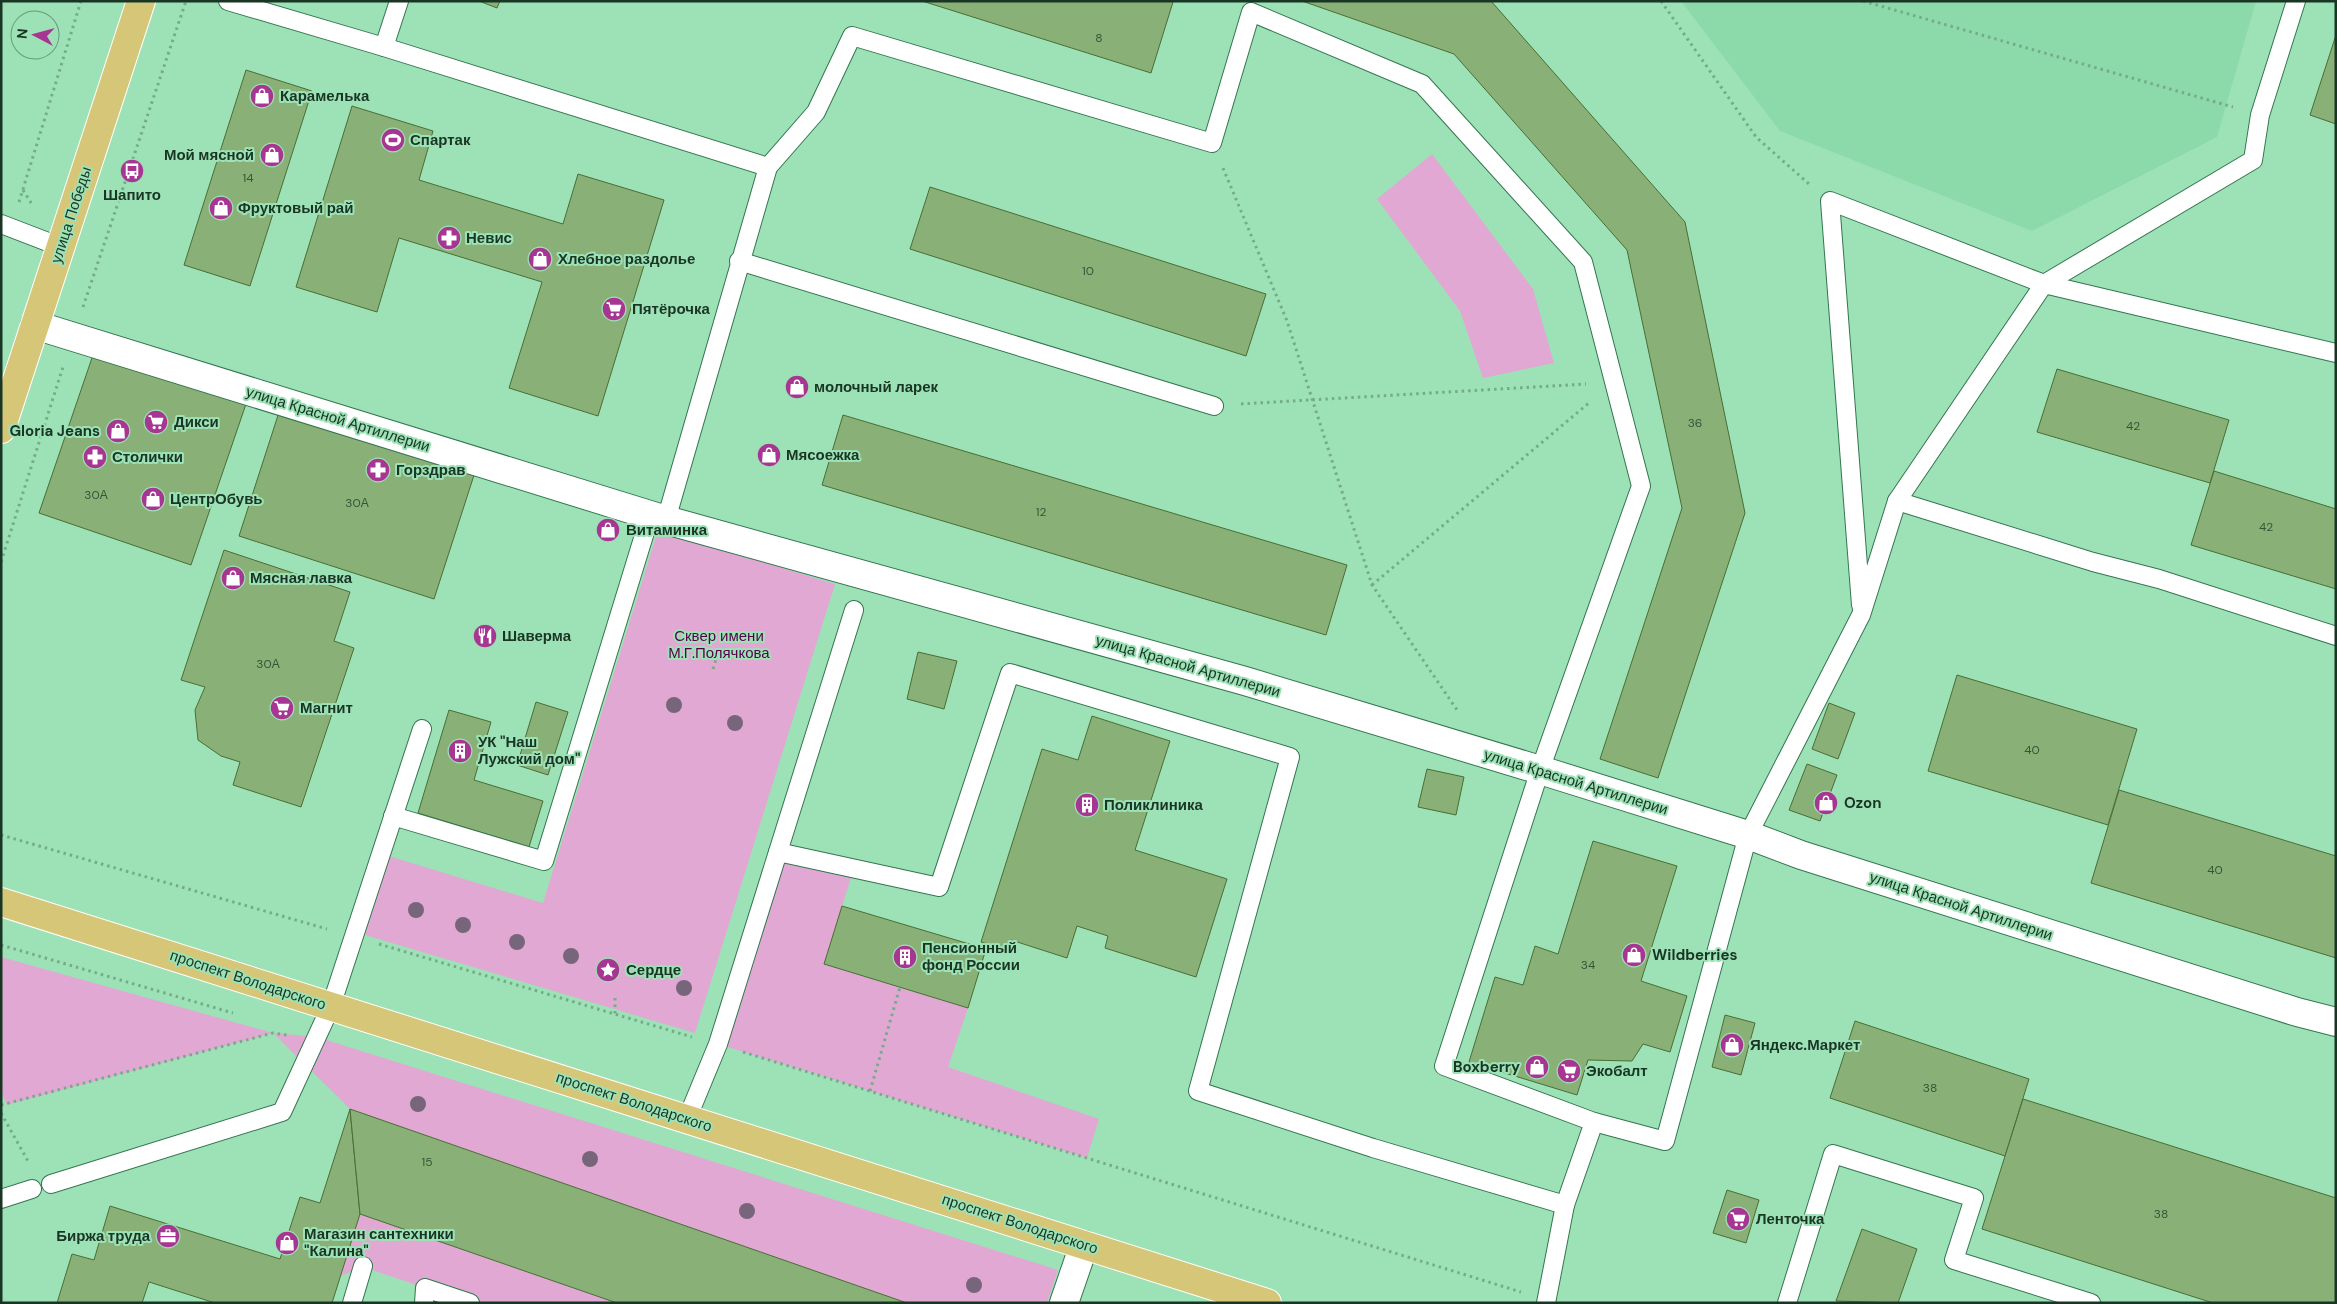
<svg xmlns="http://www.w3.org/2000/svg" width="2337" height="1304" font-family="'DM Sans',sans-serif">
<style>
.built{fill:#8cd9a9}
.green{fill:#e1a8d3}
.building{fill:#89b076;stroke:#496e36}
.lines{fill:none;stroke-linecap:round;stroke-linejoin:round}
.service-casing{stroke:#33764f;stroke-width:20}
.minor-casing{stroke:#33764f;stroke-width:30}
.primary-casing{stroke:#fff;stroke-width:30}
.path{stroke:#74ac88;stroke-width:3;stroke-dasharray:2.5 4;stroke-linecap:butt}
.service{stroke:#fff;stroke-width:18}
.minor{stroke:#fff;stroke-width:28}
.primary{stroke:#d6c677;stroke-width:28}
.tree{fill:#77667b}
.labels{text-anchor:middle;stroke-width:4;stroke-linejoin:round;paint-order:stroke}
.number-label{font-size:12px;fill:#355438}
.poi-label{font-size:15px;font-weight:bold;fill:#193524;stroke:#9de2b6;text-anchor:start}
.street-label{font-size:15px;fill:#193524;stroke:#9de2b6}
.park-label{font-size:15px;fill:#58004b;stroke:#9de2b6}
</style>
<rect width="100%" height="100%" fill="#9de2b6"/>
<!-- built -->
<path class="built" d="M1681,1H2256L2217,137L2032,231L1780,131Z"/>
<!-- green -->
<g class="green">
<path d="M1432,154L1533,289L1554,363L1483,378L1460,311L1377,199Z"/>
<path d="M658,530L835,584L695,1033L358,933L382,854L543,903Z"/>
<path d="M778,852L854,868L824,964L968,1008L948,1067L1099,1119L1087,1158L718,1044Z"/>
<path d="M1,957L273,1033L317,1037L1058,1270L1047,1303H907L350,1109L273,1033L7,1105L1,1092Z"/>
<path d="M360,1214L617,1303H470L363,1267L340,1276Z"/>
</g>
<!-- building -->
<g class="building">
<path d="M479,1H500L497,8Z"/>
<path d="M922,1H1172L1173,2L1151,73Z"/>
<path d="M1302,1H1491L1685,222L1745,513L1658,778L1600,759L1682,508L1627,250L1454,54Z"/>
<path d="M2336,35V124L2310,115Z"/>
<path d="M246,70L312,91L250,286L184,265Z"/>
<path d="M352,106L433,131L419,180L563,224L578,174L664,200L598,416L509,388L542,282L399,238L377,312L296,287Z"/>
<path d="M930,187L1266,294L1246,356L910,249Z"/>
<path d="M94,352L246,404L191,565L39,513Z"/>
<path d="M2057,369L2229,420L2210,483L2037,432Z"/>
<path d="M281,406L476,469L434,599L239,536Z"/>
<path d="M843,415L1347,565L1326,635L822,485Z"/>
<path d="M2214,471L2336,509V589L2191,545Z"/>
<path d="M224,550L350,592L334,641L354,648L301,807L233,785L240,762L221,756L198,740L195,710L205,687L181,680Z"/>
<path d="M918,652L957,661L944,709L907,699Z"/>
<path d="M1957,675L2137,729L2108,825L1928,771Z"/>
<path d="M536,702L568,712L548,775L517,765Z"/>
<path d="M1829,703L1855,713L1838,759L1812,749Z"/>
<path d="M449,710L491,722L474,780L543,801L529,847L418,813Z"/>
<path d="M1092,716L1170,741L1135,850L1227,879L1196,977L1105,948L1108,936L1077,926L1067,958L1011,940L1007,950L981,942L1042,749L1078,760Z"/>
<path d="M1807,764L1837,775L1820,821L1789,810Z"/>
<path d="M1427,769L1464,777L1456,815L1418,807Z"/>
<path d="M2119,790L2336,856V958L2091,883Z"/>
<path d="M1593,841L1677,866L1641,981L1687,996L1670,1052L1643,1044L1632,1061L1588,1060L1577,1095L1469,1062L1495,977L1523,985L1535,946L1558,954Z"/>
<path d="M842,906L986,949L968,1008L824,964Z"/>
<path d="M1725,1015L1755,1023L1741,1075L1712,1067Z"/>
<path d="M1855,1021L2029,1079L2005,1156L1830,1098Z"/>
<path d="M2023,1099L2336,1198V1303H2213L1982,1229Z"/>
<path d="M350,1109L360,1214L332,1303H215L149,1282L142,1303H57L72,1254L94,1260L110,1206L280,1259L300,1197L320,1203Z"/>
<path d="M350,1109L907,1303H617L360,1214Z"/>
<path d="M1727,1190L1759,1200L1746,1243L1713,1233Z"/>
<path d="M1862,1229L1917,1249L1898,1303L1836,1301Z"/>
</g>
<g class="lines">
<!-- service casing -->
<g class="service-casing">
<g id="service">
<path d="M228,1L384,47L768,167"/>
<path d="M384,47L399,1"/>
<path d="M1,224L61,247"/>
<path d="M739,261L1214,406"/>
<path d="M1897,501L2093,562L2159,579L2336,636"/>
<path d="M666,520L768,167L816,112L852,36L1212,143L1251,12L1422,84L1583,262L1641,486L1540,770L1444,1066L1594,1122L1565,1205L1546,1303"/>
<path d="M1861,605L1830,201L2044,284L2336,353"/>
<path d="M393,816L544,861L645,532"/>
<path d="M778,852L854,610"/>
<path d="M687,1119L718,1044L778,852L939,887L1010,673L1290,757L1198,1091L1373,1148L1565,1205"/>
<path d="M1594,1122L1665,1141L1748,835L1861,615L1897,501L2044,284L2253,160L2260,115L2296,1"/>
<path d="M51,1184L282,1112L331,1006L422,729"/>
<path d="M1,1199L32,1189"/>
<path d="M352,1303L363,1266"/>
<path d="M424,1303L425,1288L470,1303"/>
<path d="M1787,1303L1833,1154L1974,1198L1954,1260L2091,1303"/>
</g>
</g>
<!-- minor casing -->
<g class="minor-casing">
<g id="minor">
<path d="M35,325L666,520L1245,681L1540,770L1748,835L1801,855L2297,1012L2336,1022"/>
<path d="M1064,1303L1084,1245"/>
</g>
</g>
<!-- primary casing -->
<g class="primary-casing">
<g id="primary">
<path d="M1,429L141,1"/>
<path d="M1,902L1267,1303"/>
</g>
</g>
<!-- path -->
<g class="path">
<path d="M1661,1L1756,137L1809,184"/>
<path d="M1863,1L2233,107"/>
<path d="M1223,168L1287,321L1372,585L1457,710"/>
<path d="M23,190L33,206"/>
<path d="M19,202L81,1"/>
<path d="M83,307L186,1"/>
<path d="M1241,404L1586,384"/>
<path d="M1,562L63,367"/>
<path d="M1372,585L1590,402"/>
<path d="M713,669L717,656"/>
<path d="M1,835L327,929"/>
<path d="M379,944L692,1037"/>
<path d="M1,945L233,1013"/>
<path d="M615,998V1014"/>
<path d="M743,1052L1521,1292"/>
<path d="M870,1091L900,987"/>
<path d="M1,1105L273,1033L287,1035"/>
<path d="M1,1113L29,1163"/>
</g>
<!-- service -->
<use href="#service" class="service"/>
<!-- minor -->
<use href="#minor" class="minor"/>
<!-- primary -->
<use href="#primary" class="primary"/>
</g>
<!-- trees -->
<g class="tree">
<circle cx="674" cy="705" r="8"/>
<circle cx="735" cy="723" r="8"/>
<circle cx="416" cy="910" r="8"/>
<circle cx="463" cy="925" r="8"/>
<circle cx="517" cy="942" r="8"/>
<circle cx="571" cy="956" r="8"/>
<circle cx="684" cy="988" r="8"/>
<circle cx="418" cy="1104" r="8"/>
<circle cx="590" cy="1159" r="8"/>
<circle cx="747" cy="1211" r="8"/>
<circle cx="974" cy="1285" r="8"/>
</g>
<!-- icons -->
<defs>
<g id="shop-disc" transform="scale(1.25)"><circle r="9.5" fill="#a73693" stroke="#9de2b6"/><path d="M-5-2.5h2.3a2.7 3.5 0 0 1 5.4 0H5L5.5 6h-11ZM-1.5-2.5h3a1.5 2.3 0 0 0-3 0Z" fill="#fff"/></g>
<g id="stadium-disc" transform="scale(1.25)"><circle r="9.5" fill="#a73693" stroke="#9de2b6"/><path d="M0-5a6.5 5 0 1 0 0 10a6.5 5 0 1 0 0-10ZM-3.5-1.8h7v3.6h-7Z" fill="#fff"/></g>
<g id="bus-disc" transform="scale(1.25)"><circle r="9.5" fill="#a73693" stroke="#9de2b6"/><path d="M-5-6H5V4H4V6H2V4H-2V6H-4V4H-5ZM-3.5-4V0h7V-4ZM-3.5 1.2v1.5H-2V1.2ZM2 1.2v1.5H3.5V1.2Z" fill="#fff"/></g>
<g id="pharmacy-disc" transform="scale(1.25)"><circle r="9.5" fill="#a73693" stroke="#9de2b6"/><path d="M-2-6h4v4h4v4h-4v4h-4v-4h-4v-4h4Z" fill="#fff"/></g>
<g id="supermarket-disc" transform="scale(1.25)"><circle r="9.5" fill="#a73693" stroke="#9de2b6"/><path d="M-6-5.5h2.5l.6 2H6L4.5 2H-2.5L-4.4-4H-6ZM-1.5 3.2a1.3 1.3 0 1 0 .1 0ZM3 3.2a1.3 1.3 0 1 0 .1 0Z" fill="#fff"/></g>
<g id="restaurant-disc" transform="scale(1.25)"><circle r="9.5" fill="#a73693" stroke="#9de2b6"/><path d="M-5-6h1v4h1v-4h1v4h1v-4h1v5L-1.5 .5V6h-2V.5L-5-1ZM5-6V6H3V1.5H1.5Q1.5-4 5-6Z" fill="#fff"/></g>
<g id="building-disc" transform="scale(1.25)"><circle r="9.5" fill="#a73693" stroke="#9de2b6"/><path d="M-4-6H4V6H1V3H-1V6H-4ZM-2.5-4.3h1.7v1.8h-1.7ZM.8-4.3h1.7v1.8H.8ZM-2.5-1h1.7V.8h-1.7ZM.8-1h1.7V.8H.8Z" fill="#fff"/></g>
<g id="sight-disc" transform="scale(1.25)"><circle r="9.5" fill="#a73693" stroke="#9de2b6"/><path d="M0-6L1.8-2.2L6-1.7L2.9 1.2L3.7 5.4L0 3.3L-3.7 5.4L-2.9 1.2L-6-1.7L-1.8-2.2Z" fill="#fff"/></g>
<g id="office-disc" transform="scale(1.25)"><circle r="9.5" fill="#a73693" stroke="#9de2b6"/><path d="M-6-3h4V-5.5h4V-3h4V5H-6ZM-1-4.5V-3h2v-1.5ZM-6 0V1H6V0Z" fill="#fff"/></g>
</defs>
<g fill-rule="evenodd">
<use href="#shop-disc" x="262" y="96"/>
<use href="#stadium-disc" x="393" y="140"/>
<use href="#shop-disc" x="272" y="155"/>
<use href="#bus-disc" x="132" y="171"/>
<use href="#shop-disc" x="221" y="208"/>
<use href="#pharmacy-disc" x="449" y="238"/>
<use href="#shop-disc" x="540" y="259"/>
<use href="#supermarket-disc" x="614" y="309"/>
<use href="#shop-disc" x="797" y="387"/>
<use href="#supermarket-disc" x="156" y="422"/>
<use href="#shop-disc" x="118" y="431"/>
<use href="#shop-disc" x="769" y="455"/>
<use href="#pharmacy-disc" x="95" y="457"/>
<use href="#pharmacy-disc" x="378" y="470"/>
<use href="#shop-disc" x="153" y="499"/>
<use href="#shop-disc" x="608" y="530"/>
<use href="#shop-disc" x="233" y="578"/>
<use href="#restaurant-disc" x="485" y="636"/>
<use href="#supermarket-disc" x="282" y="708"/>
<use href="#building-disc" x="460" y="751"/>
<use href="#shop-disc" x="1826" y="803"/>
<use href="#building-disc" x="1087" y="805"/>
<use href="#shop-disc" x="1634" y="955"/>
<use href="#building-disc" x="905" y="957"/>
<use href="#sight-disc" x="608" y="970"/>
<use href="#shop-disc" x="1732" y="1045"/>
<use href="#shop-disc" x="1537" y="1067"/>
<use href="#supermarket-disc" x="1569" y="1071"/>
<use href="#supermarket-disc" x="1738" y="1219"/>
<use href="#office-disc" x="168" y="1236"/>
<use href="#shop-disc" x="287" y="1243"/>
</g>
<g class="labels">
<!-- number labels -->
<g class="number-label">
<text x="1099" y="42">8</text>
<text x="248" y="182">14</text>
<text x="1088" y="275">10</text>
<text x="1695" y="427">36</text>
<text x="2133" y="430">42</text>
<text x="96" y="499">30А</text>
<text x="357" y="507">30А</text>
<text x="1041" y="516">12</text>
<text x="2266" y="531">42</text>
<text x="268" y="668">30А</text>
<text x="2032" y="754">40</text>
<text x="2215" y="874">40</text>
<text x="1588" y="969">34</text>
<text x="1930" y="1092">38</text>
<text x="427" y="1166">15</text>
<text x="2161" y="1218">38</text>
</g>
<!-- poi labels -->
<g class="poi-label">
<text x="280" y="101">Карамелька</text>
<text x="410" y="145">Спартак</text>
<text x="254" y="160" text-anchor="end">Мой мясной</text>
<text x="132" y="200" text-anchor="middle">Шапито</text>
<text x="238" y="213">Фруктовый рай</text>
<text x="466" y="243">Невис</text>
<text x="558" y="264">Хлебное раздолье</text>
<text x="632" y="314">Пятёрочка</text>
<text x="814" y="392">молочный ларек</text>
<text x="174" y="427">Дикси</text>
<text x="100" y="436" text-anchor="end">Gloria Jeans</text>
<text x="786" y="460">Мясоежка</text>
<text x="112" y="462">Столички</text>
<text x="396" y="475">Горздрав</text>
<text x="170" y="504">ЦентрОбувь</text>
<text x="626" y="535">Витаминка</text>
<text x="250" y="583">Мясная лавка</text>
<text x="502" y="641">Шаверма</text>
<text x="300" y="713">Магнит</text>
<text x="478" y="747">УК "Наш<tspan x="478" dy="17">Лужский дом"</tspan></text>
<text x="1844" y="808">Ozon</text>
<text x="1104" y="810">Поликлиника</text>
<text x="922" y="953">Пенсионный<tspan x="922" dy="17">фонд России</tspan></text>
<text x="1652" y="960">Wildberries</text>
<text x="626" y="975">Сердце</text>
<text x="1750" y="1050">Яндекс.Маркет</text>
<text x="1520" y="1072" text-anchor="end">Boxberry</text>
<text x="1586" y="1076">Экобалт</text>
<text x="1756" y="1224">Ленточка</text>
<text x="304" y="1239">Магазин сантехники<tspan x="304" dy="17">"Калина"</tspan></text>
<text x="150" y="1241" text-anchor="end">Биржа труда</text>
</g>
<!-- street labels -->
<g class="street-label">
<text transform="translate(71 215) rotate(-72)" y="5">улица Победы</text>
<text transform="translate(338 419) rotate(17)" y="5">улица Красной Артиллерии</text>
<text transform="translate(1188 666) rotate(16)" y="5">улица Красной Артиллерии</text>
<text transform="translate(1576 782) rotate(17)" y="5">улица Красной Артиллерии</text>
<text transform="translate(1961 906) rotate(18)" y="5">улица Красной Артиллерии</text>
<text transform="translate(248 980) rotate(18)" y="5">проспект Володарского</text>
<text transform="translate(634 1102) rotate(18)" y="5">проспект Володарского</text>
<text transform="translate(1020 1224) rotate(18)" y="5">проспект Володарского</text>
</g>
<!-- park labels -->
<g class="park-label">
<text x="719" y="641">Сквер имени<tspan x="719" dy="17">М.Г.Полячкова</tspan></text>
</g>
</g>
<!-- border -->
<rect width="2337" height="1304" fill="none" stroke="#193524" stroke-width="5"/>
<!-- north arrow -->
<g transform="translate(35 35) rotate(276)"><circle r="24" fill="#9de2b6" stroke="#689d7c"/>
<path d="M0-4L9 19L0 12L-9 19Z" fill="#a73693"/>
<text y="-8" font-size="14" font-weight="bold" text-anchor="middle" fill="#193524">N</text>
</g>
</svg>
